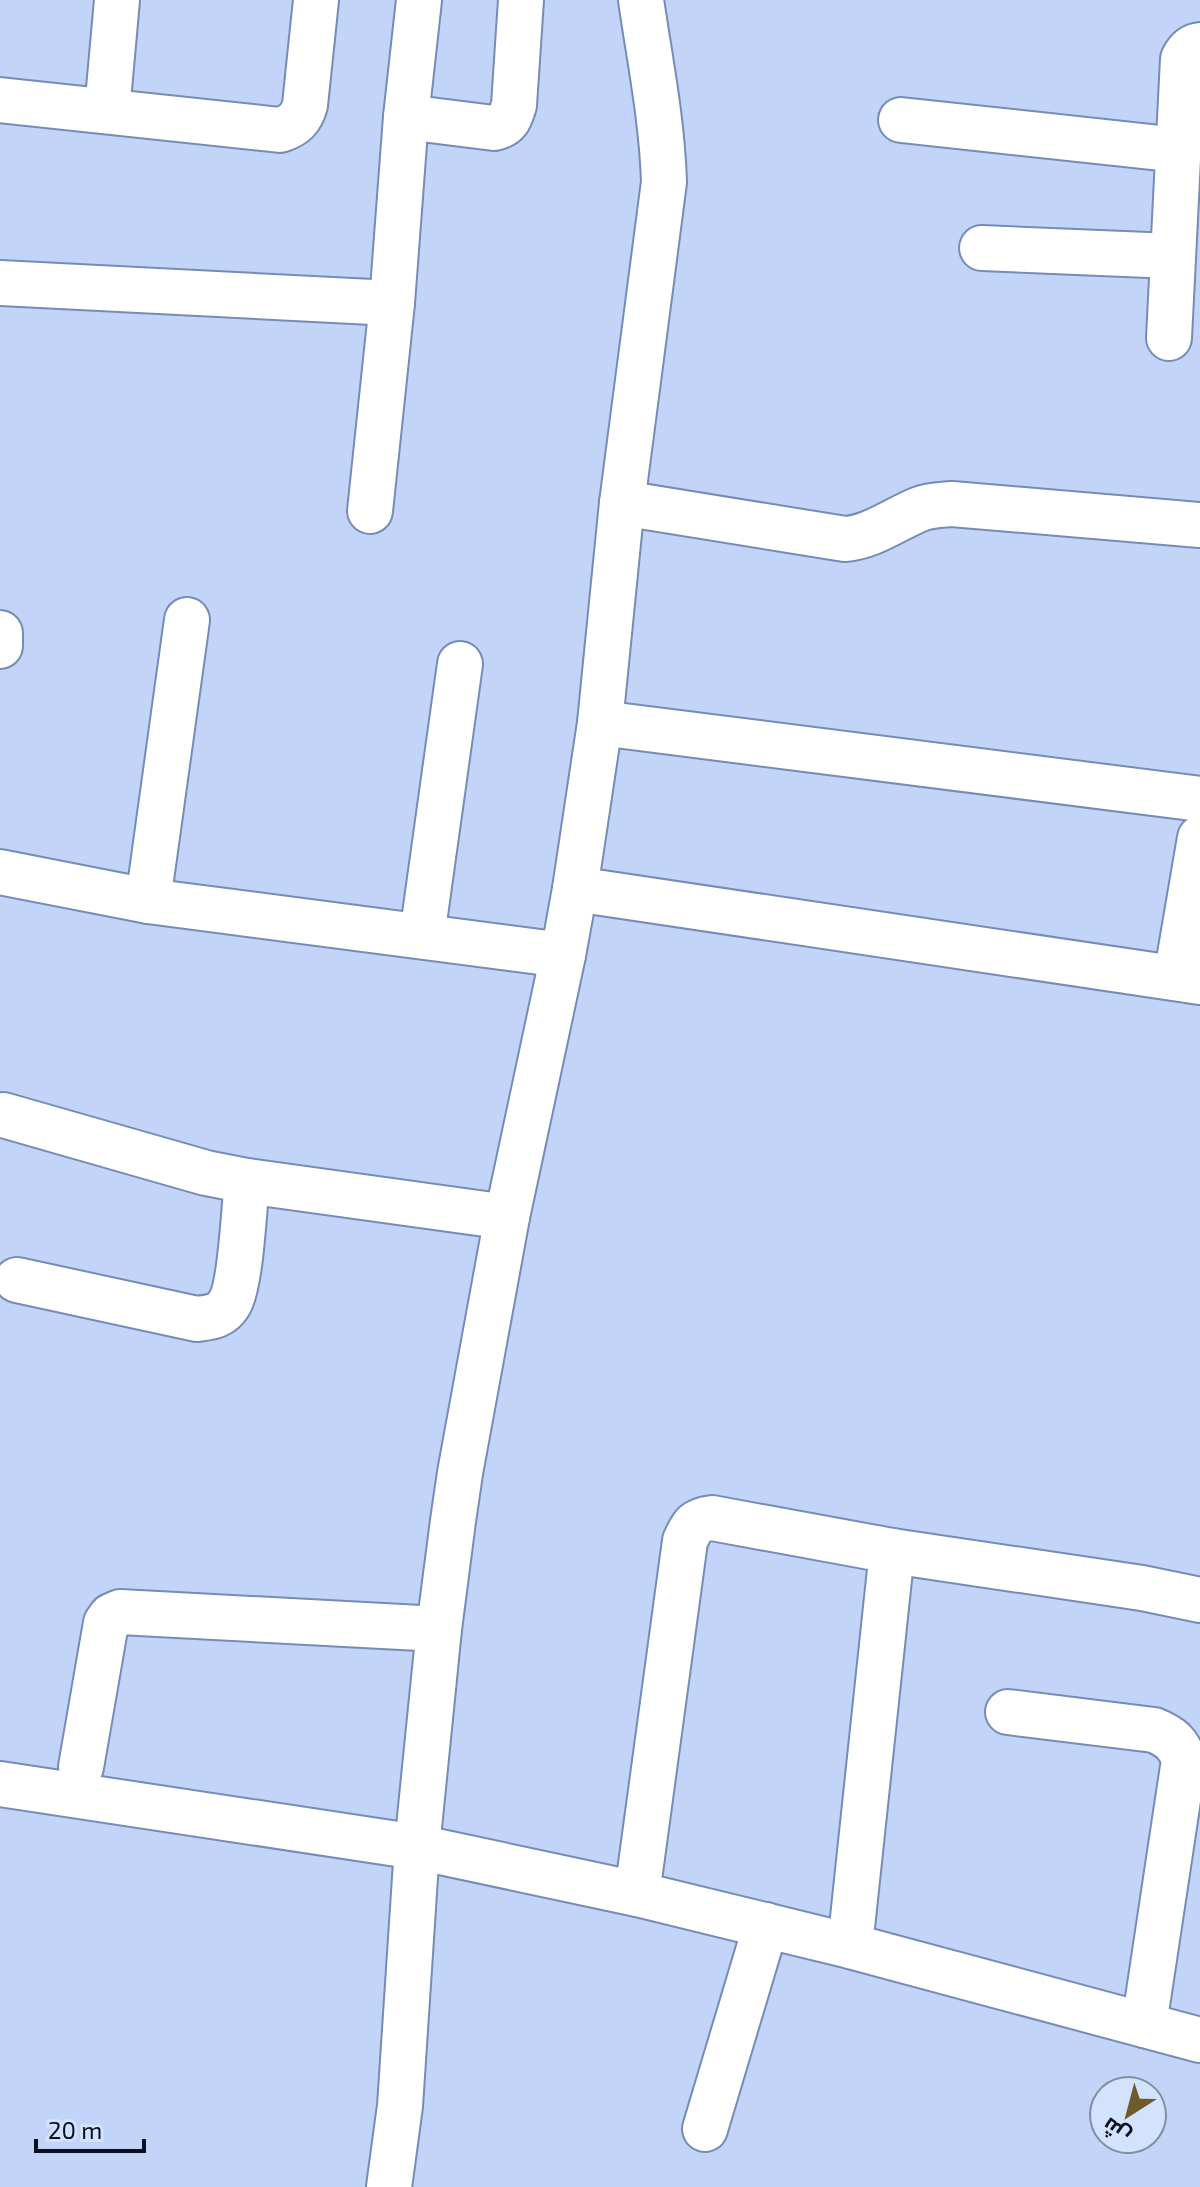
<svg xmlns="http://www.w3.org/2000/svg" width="1200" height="2187" font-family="'Exo 2',Cairo,sans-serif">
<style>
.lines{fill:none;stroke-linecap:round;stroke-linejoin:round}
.minor-casing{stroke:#768cb5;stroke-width:48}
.minor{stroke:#fff;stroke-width:44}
</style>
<rect width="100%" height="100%" fill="#c2d5f8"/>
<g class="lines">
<!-- minor casing -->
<g class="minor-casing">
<g id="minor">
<path d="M0,100L280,130C295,125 301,119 305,105L316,0"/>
<path d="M107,111L117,0"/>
<path d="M406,117L494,128C508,125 510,118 514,105L521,0"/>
<path d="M901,120L1179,150"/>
<path d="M982,248L1172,256"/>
<path d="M0,283L392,303"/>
<path d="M1169,338L1183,59C1187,51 1191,46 1200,45"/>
<path d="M622,503L845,539C872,537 895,519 920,509C930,505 941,505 952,504L1200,525"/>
<path d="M370,511L392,303L406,117L419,0"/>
<path d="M0,633V646"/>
<path d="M600,723L1200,799"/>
<path d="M0,872L148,901L563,955"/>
<path d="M575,889L1200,982"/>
<path d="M148,901L187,620"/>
<path d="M422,936L460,664"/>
<path d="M1176,978L1200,838"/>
<path d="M3,1115L206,1173L247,1181L507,1217"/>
<path d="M17,1280L197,1319C210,1317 221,1317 229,1304C241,1286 244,1207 247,1181"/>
<path d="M1008,1712L1154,1730C1171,1737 1178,1743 1184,1760L1144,2025"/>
<path d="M81,1767L106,1623L111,1616L120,1612L439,1629"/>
<path d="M0,1784L417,1847L637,1894L850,1946L1200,2040"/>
<path d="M637,1894L685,1541C692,1526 694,1520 712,1518L892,1551L1142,1588L1200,1600"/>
<path d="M850,1946L892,1551"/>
<path d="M705,2129L766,1925"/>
<path d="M389,2187L400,2106L417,1847L439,1629L453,1521L460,1473L507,1217L563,955L575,889L600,723L622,503L664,182C662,120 650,61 641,0"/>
</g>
</g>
<!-- minor -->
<use href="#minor" class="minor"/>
</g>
<!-- north arrow -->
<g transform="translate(1128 2115) rotate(216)"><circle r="38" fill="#d3e2fd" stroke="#828ea4" stroke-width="2"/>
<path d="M0-6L14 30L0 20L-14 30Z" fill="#715a2a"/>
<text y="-12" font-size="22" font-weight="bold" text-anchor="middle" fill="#080f1e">ش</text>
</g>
<!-- scale -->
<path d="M36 2139v12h108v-12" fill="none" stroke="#080f1e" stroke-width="4"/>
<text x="48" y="2139" font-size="24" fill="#080f1e" stroke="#d3e2fd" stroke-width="6" paint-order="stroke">20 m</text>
</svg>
